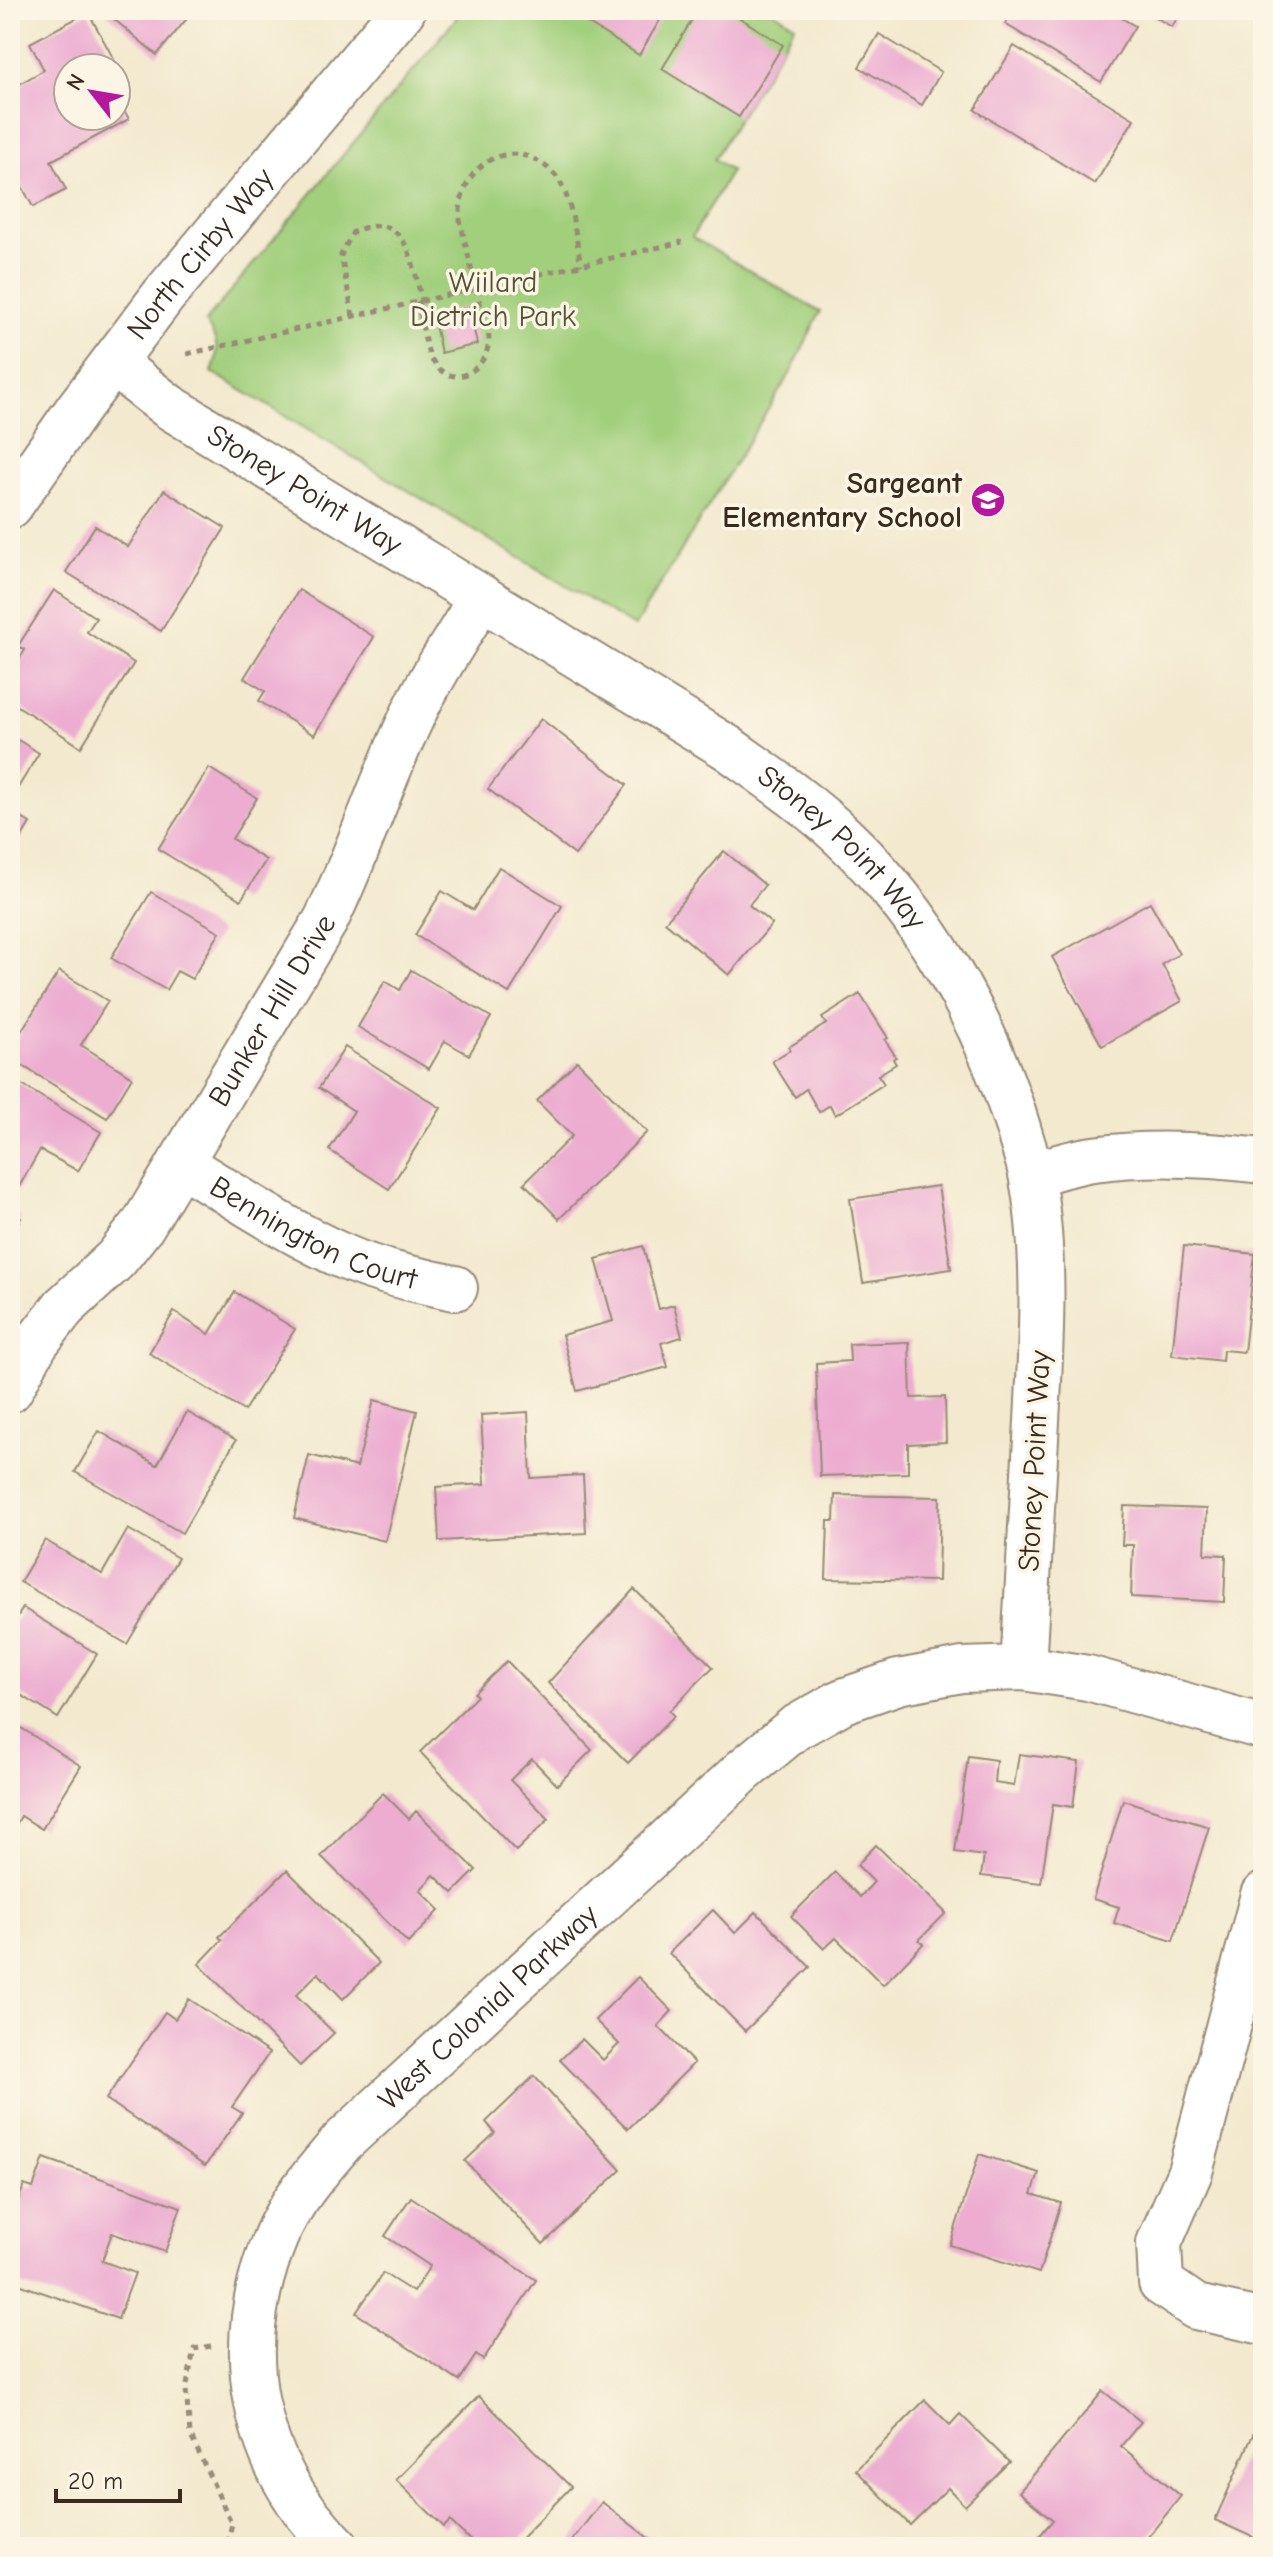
<svg xmlns="http://www.w3.org/2000/svg" width="1273" height="2557" font-family="'Comic Neue',sans-serif">
<style>
.green{fill:#a1cf7c;stroke:#6e7c4d;stroke-width:2}
.building{fill:#ecadd1}
.lines{fill:none;stroke-linecap:round;stroke-linejoin:round}
.minor-casing{stroke:#978a76;stroke-width:48}
.path{stroke:#978a76;stroke-width:5;stroke-dasharray:6 6;stroke-linecap:butt}
.minor{stroke:#fff;stroke-width:44}
.labels{text-anchor:middle;stroke-width:7;stroke-linejoin:round;paint-order:stroke}
.street-label{font-size:30px;fill:#3b2a1e;stroke:#fcf5e5}
.park-label{font-size:30px;fill:#545336;stroke:#fcf5e5}
.poi-label{font-size:30px;font-weight:bold;fill:#3b2a1e;stroke:#fcf5e5;text-anchor:end}
</style>
<rect width="100%" height="100%" fill="#fcf5e5"/>
<filter id="ink" filterUnits="userSpaceOnUse"><feTurbulence type="fractalNoise" baseFrequency=".0125" numOctaves="2"/><feDisplacementMap in="SourceGraphic" scale="16" xChannelSelector="R" yChannelSelector="G"/><feConvolveMatrix kernelMatrix="1 2 1 2 8 2 1 2 1" color-interpolation-filters="sRGB"/></filter>
<filter id="wash" filterUnits="userSpaceOnUse"><feTurbulence type="fractalNoise" baseFrequency=".006" numOctaves="4" result="noise"/><feDisplacementMap in="SourceGraphic" scale="32" xChannelSelector="R" yChannelSelector="G"/><feGaussianBlur stdDeviation="1.8" result="paint"/><feColorMatrix in="noise" values="0 0 0 0 0 0 0 0 0 0 0 0 0 0 0 0 0 1.4 0 .05"/><feComposite in="paint" operator="in"/></filter>
<g filter="url(#wash)">
<rect width="100%" height="100%" fill="#f3e9cf"/>
<!-- green -->
<path class="green" d="M463,10H772L795,25L714,159L731,171L692,237L820,312L791,372L634,627L212,372C220,352 218,339 205,322Z"/>
<g id="blocks">
<!-- building -->
<g class="building">
<path d="M103,10H194L157,55Z"/>
<path d="M566,10H666L639,55Z"/>
<path d="M698,10H727L783,45L739,117L662,69Z"/>
<path d="M1013,10H1108L1135,26L1101,82L1005,24Z"/>
<path d="M1143,10H1182L1172,27Z"/>
<path d="M88,12L116,63L107,68H68V116H116V95L129,119L51,161L66,190L33,207L10,164V89L44,70L30,43Z"/>
<path d="M879,34L941,72L922,105L859,67Z"/>
<path d="M1014,46L1134,119L1095,184L975,110Z"/>
<path d="M469,307L477,344L441,353L433,315Z"/>
<path d="M164,490L225,528L161,631L66,572L95,526L128,547Z"/>
<path d="M54,590L96,618L87,632L134,663L81,747L10,701V673L25,650L18,646Z"/>
<path d="M299,590L374,637L314,735L259,701L265,691L244,678Z"/>
<path d="M541,719L627,785L575,855L488,789Z"/>
<path d="M10,735L39,753L10,801Z"/>
<path d="M209,768L257,798L232,839L266,860L241,900L158,849Z"/>
<path d="M10,811L30,823L10,856Z"/>
<path d="M724,851L765,885L749,905L772,924L729,975L665,922Z"/>
<path d="M499,867L562,906L509,993L415,935L442,891L473,910Z"/>
<path d="M151,892L220,932L192,979L177,971L166,990L111,958Z"/>
<path d="M1150,902L1179,954L1162,964L1182,1001L1102,1046L1052,957Z"/>
<path d="M411,970L491,1017L469,1055L445,1041L429,1069L358,1027L385,981L400,990Z"/>
<path d="M59,971L108,1001L81,1045L132,1077L107,1118L10,1058V1049Z"/>
<path d="M860,994L888,1038L885,1040L896,1057L893,1059L896,1064L878,1075L884,1084L835,1115L830,1105L819,1112L806,1089L795,1097L772,1061L790,1050L789,1047L826,1024L822,1018Z"/>
<path d="M345,1047L441,1108L389,1189L329,1150L354,1111L319,1088Z"/>
<path d="M577,1061L647,1132L559,1219L524,1183L572,1136L537,1101Z"/>
<path d="M10,1078L101,1132L78,1171L40,1150L16,1192L10,1188Z"/>
<path d="M938,1186L951,1269L863,1283L850,1199Z"/>
<path d="M10,1212L21,1218L10,1236Z"/>
<path d="M643,1246L659,1309L674,1305L682,1337L661,1343L668,1367L577,1391L562,1335L613,1321L596,1259Z"/>
<path d="M1184,1246L1255,1254L1244,1352L1223,1350L1222,1361L1172,1355Z"/>
<path d="M235,1292L295,1329L244,1411L149,1353L174,1312L209,1334Z"/>
<path d="M909,1342L911,1398L945,1397L946,1442L908,1444V1473L820,1476L816,1363L850,1361L849,1344Z"/>
<path d="M374,1400L417,1411L385,1541L294,1518L309,1455L357,1467Z"/>
<path d="M187,1412L236,1440L182,1533L75,1472L99,1431L157,1465Z"/>
<path d="M528,1412L531,1478L583,1475L586,1533L439,1541L436,1487L485,1484L481,1415Z"/>
<path d="M835,1495L940,1497L938,1581L826,1579L828,1521H834Z"/>
<path d="M1124,1506L1207,1509L1205,1554L1226,1555L1224,1602L1131,1597L1133,1545H1122Z"/>
<path d="M128,1529L178,1558L127,1644L20,1582L45,1540L102,1574Z"/>
<path d="M634,1589L713,1667L669,1711L674,1716L628,1763L548,1683Z"/>
<path d="M23,1608L97,1654L58,1718L10,1688V1629Z"/>
<path d="M507,1661L592,1750L557,1785L532,1759L510,1780L549,1819L516,1851L420,1752L477,1696L474,1693Z"/>
<path d="M10,1721L81,1766L42,1829L21,1816L10,1835Z"/>
<path d="M1019,1754L1079,1762L1073,1807L1053,1804L1041,1883L981,1876L984,1856L955,1852L968,1756L996,1760L994,1783L1014,1786Z"/>
<path d="M383,1793L409,1819L416,1811L476,1870L453,1893L434,1875L420,1890L440,1910L408,1943L321,1856Z"/>
<path d="M1123,1800L1209,1827L1173,1941L1114,1923L1119,1907L1093,1899Z"/>
<path d="M876,1845L946,1913L919,1940L923,1944L883,1985L836,1938L824,1949L791,1916L835,1872L860,1897L874,1882L857,1865Z"/>
<path d="M287,1870L379,1963L343,1999L318,1973L296,1995L334,2033L300,2066L199,1964L222,1940L219,1937Z"/>
<path d="M713,1910L735,1933L756,1912L810,1967L745,2031L669,1953Z"/>
<path d="M638,1977L672,2011L658,2026L694,2063L628,2129L560,2060L582,2039L603,2060L619,2044L595,2020Z"/>
<path d="M189,1999L269,2053L232,2107L242,2113L205,2166L106,2099L165,2012L175,2019Z"/>
<path d="M534,2076L621,2170L543,2244L465,2161L495,2133L486,2122Z"/>
<path d="M979,2154L1039,2173L1032,2194L1061,2203L1039,2273L950,2245Z"/>
<path d="M44,2158L181,2207L165,2252L112,2233L102,2261L135,2273L118,2319L10,2281V2262L15,2249L10,2248V2223L24,2185L33,2188Z"/>
<path d="M411,2197L536,2280L483,2360L476,2355L459,2381L356,2313L383,2273L413,2292L430,2266L385,2236Z"/>
<path d="M1103,2391L1141,2422L1121,2446L1181,2496L1140,2547H1105L1093,2538L1086,2547H1030L1053,2520L1019,2492Z"/>
<path d="M479,2396L571,2487L513,2547H477L450,2521L444,2527L396,2480Z"/>
<path d="M925,2400L950,2425L960,2414L1009,2462L965,2506L948,2488L910,2525L856,2470Z"/>
<path d="M1255,2430L1263,2434V2542L1215,2520Z"/>
<path d="M602,2502L660,2547H567Z"/>
</g>
</g>
</g>
<g filter="url(#ink)">
<use href="#blocks" fill-opacity="0" stroke="#978a76" stroke-width="2"/>
<g class="lines">
<!-- minor casing -->
<g class="minor-casing">
<g id="minor">
<path id="s1" d="M113,363L168,406L728,748C767,776 807,803 842,836C925,914 985,1019 1018,1128C1022,1143 1028,1158 1031,1174C1047,1252 1041,1342 1037,1421C1032,1503 1028,1586 1023,1668"/>
<path id="s2" d="M10,506L77,410L164,295L403,10"/>
<path id="s3" d="M180,1163C235,1196 289,1233 347,1258C381,1273 419,1280 455,1288"/>
<path d="M1032,1174C1052,1169 1072,1162 1093,1159C1150,1151 1206,1154 1263,1161"/>
<path id="s4" d="M10,1390L36,1343L64,1307L116,1259L143,1225L326,920C358,855 379,786 410,721C429,678 458,638 481,597"/>
<path d="M1263,1895L1190,2172L1159,2243L1161,2283L1196,2307L1263,2322"/>
<path id="s5" d="M337,2547C250,2463 230,2347 276,2236C291,2200 318,2170 343,2141L744,1770L795,1728L843,1701L898,1682L962,1670L1023,1668L1088,1678L1263,1727"/>
</g>
</g>
<!-- path -->
<g class="path">
<path d="M418,301C423,320 423,352 437,367C458,389 487,367 489,341C489,328 482,312 479,299C472,273 466,246 460,220C457,162 515,131 555,175C572,194 576,240 581,265"/>
<path d="M353,316L341,255L353,232C408,207 412,263 422,301"/>
<path d="M187,354L682,242"/>
<path d="M211,2346L194,2349L186,2390L190,2434L232,2524L226,2547"/>
</g>
<!-- minor -->
<use href="#minor" class="minor"/>
</g>
</g>
<!-- icons -->
<defs>
<g id="school-disc" transform="scale(1.8)"><circle r="9.5" fill="#b5179e" stroke="#fcf5e5"/><path d="M0-5L7-2L0 1L-7-2ZM-4 1L0 2.5L4 1V4Q0 6-4 4Z" fill="#fff"/></g>
</defs>
<g fill-rule="evenodd">
<use href="#school-disc" x="988" y="500"/>
</g>
<g class="labels">
<!-- street labels -->
<g class="street-label">
<text dy="10" stroke="none"><textPath href="#s2" startOffset="316">North Cirby Way</textPath></text>
<text dy="10" stroke="none"><textPath href="#s1" startOffset="230">Stoney Point Way</textPath></text>
<text dy="10" stroke="none"><textPath href="#s1" startOffset="878">Stoney Point Way</textPath></text>
<text dy="10" stroke="none"><textPath href="#s4" startOffset="464">Bunker Hill Drive</textPath></text>
<text dy="10" stroke="none"><textPath href="#s3" startOffset="152">Bennington Court</textPath></text>
<text transform="translate(1034 1461) rotate(-87)" y="10">Stoney Point Way</text>
<text dy="10" stroke="none"><textPath href="#s5" startOffset="652">West Colonial Parkway</textPath></text>
</g>
<!-- park labels -->
<g class="park-label">
<text x="493" y="292">Wiilard<tspan x="493" dy="34">Dietrich Park</tspan></text>
</g>
<!-- poi labels -->
<g class="poi-label">
<text x="962" y="493">Sargeant<tspan x="962" dy="34">Elementary School</tspan></text>
</g>
</g>
<!-- margin -->
<rect width="1273" height="2557" fill="none" stroke="#fcf5e5" stroke-width="40"/>
<!-- north arrow -->
<g transform="translate(92 92) rotate(301)"><circle r="38" fill="#fcf5e5" stroke="#afa495" stroke-width="2"/>
<path d="M0-6L14 30L0 20L-14 30Z" fill="#b5179e"/>
<text y="-12" font-size="22" font-weight="bold" text-anchor="middle" fill="#3b2a1e">N</text>
</g>
<!-- scale -->
<path d="M56 2489v12h124v-12" fill="none" stroke="#3b2a1e" stroke-width="4"/>
<text x="68" y="2489" font-size="24" fill="#3b2a1e" stroke="#fcf5e5" stroke-width="6" paint-order="stroke">20 m</text>
</svg>
